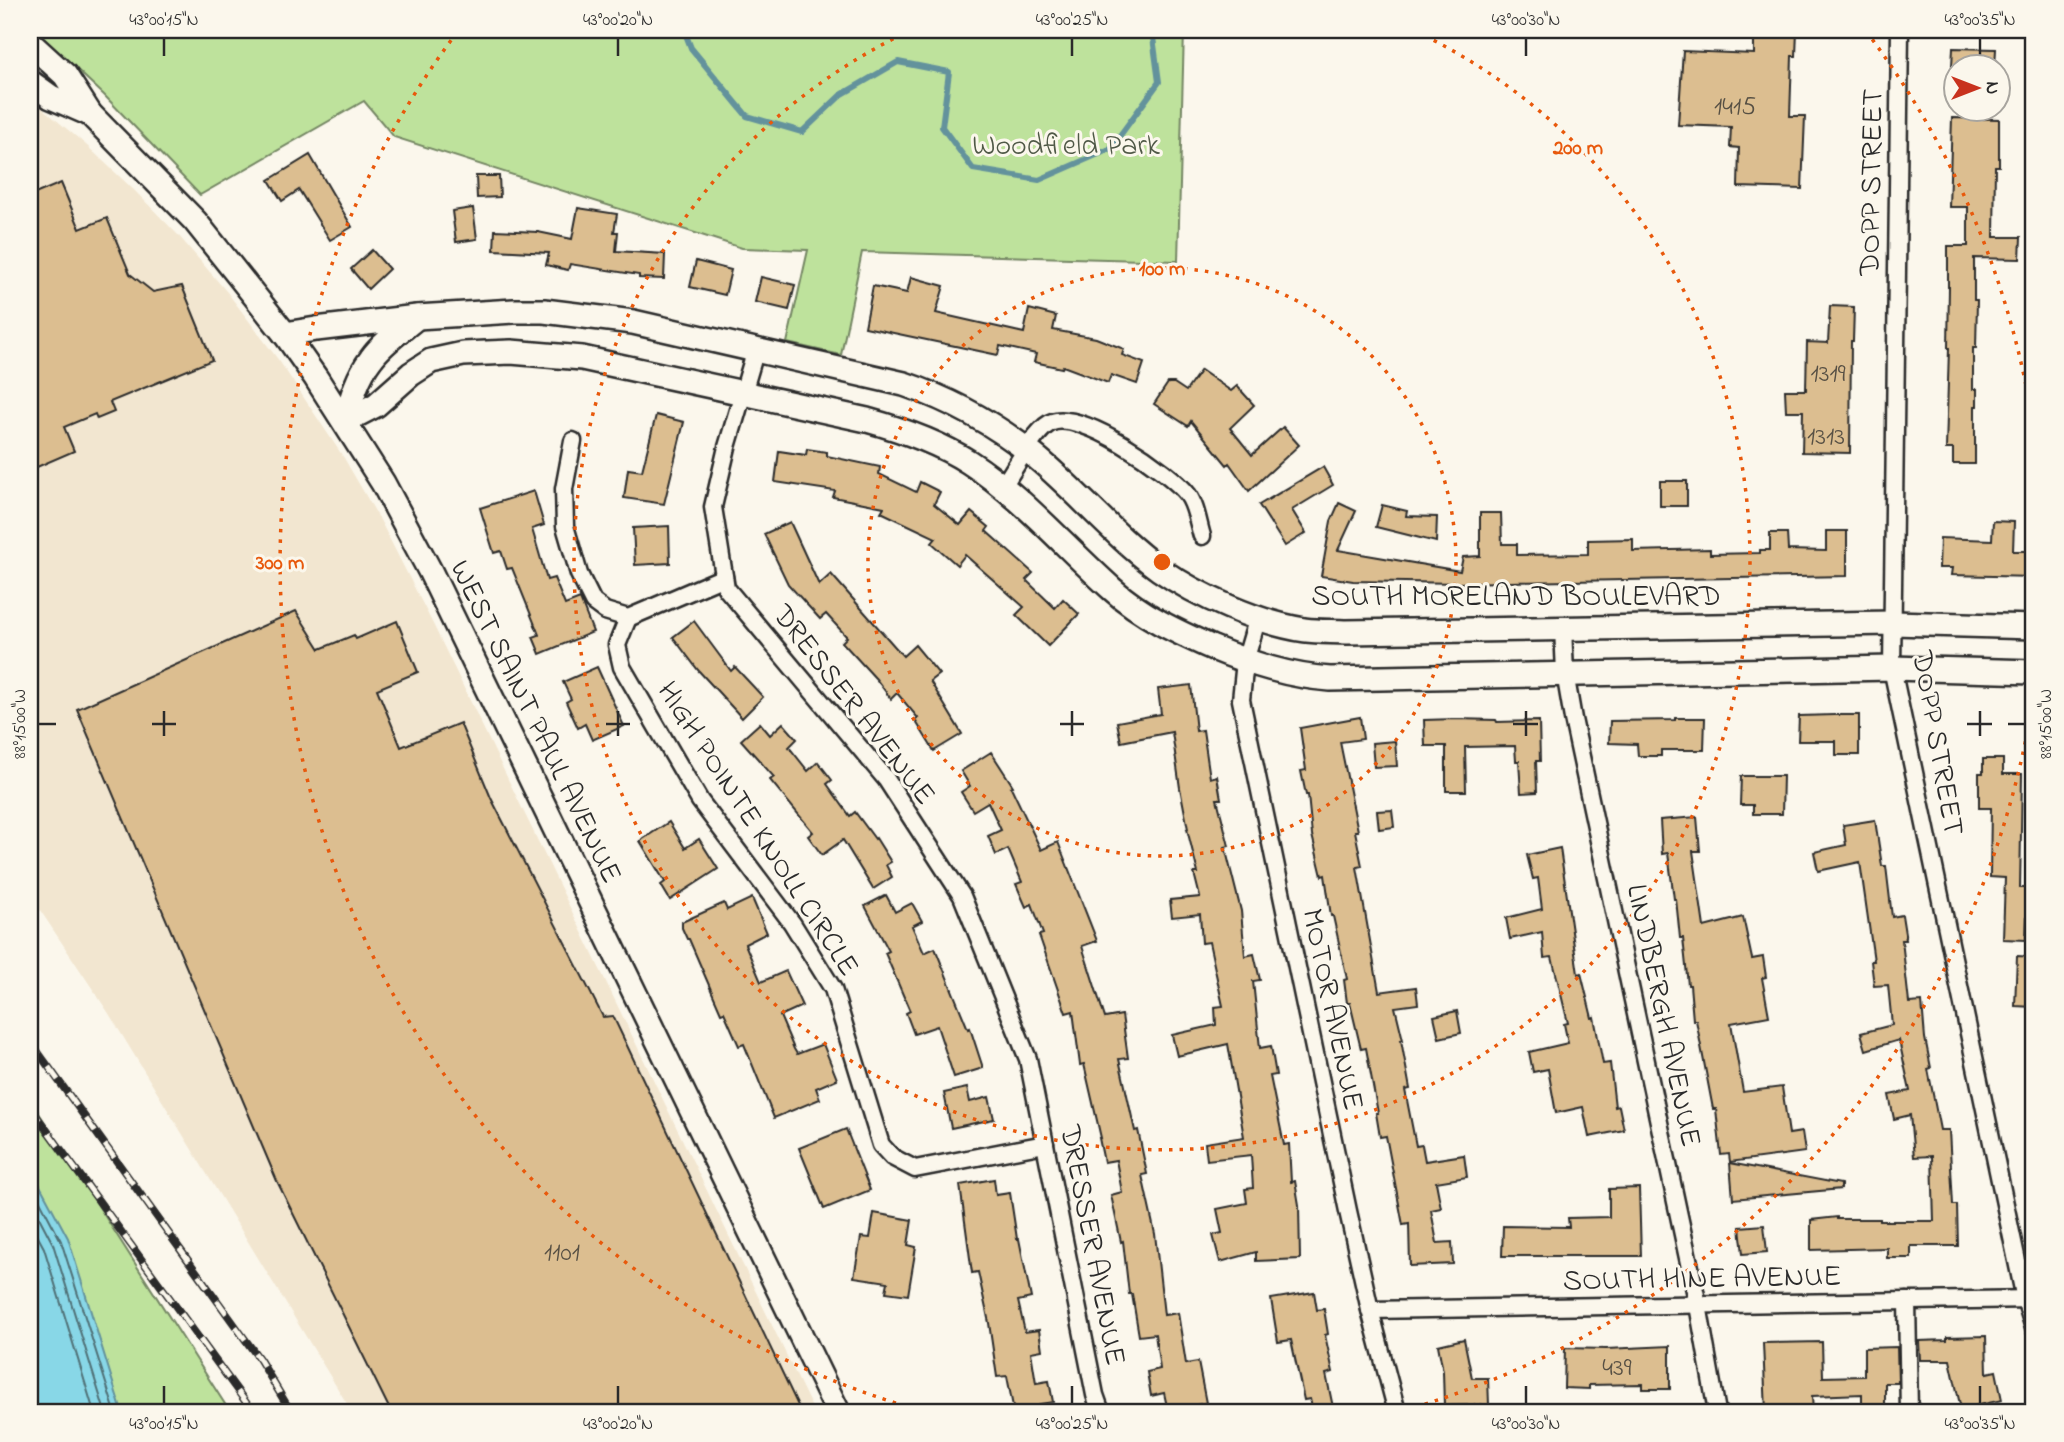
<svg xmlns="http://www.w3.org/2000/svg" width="2064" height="1442" font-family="'Indie Flower',sans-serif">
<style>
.built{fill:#f2e6d0}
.green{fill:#bee29c;stroke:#748664;stroke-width:2}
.water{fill:#88d7e7;stroke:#63929c;stroke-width:2}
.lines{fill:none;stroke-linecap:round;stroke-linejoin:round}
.shore{stroke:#507076;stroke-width:2}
.stream{stroke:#63929c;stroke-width:6}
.building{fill:#dcbe90;stroke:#2b2b2b;stroke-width:2}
.street-casing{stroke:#2b2b2b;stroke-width:21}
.secondary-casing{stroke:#2b2b2b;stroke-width:28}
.street{stroke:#fbf7ec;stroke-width:16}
.secondary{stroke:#fbf7ec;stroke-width:23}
.rail-casing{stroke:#2b2b2b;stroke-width:8}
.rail{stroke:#fbf7ec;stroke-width:5;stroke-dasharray:16;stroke-linecap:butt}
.ticks{fill:none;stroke:#2b2b2b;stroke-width:2.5}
.ring{fill:none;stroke:#e8590c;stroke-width:3.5;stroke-dasharray:3.5 7}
.labels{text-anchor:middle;stroke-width:6;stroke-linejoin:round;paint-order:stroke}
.number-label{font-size:26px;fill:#575044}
.park-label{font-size:30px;fill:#505947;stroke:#fbf7ec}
.street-label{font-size:30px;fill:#2b2b2b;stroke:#fbf7ec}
.centre{fill:#e8590c;stroke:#fbf7ec;stroke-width:3.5}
.ring-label{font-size:21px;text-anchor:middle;font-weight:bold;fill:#e8590c;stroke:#fbf7ec;stroke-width:6;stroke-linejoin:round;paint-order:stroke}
.neatline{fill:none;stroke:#2b2b2b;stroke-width:2.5}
.ticks-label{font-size:18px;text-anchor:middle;fill:#2b2b2b}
</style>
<rect width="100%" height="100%" fill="#fbf7ec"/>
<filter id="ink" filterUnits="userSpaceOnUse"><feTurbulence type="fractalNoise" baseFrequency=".0143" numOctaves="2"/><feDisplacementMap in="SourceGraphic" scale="14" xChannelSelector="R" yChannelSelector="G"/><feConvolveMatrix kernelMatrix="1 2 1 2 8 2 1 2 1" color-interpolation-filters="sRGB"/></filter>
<g filter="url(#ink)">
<!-- built -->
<path class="built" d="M30,98L85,144L135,191L179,236L227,292L280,362L344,458L380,520L434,626L814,1412H352L108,1012L30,895Z"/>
<!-- green -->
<g class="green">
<path d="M35,30H1184L1178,261L862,252L841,355L787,343L808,250L742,248L394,137L364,101L200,195L104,95Z"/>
<path d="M30,1099L230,1412H30Z"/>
</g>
<!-- water -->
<path class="water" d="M30,1167L68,1238L122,1412H32L30,1406Z"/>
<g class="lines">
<!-- shore -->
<g class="shore">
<path d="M30,1182L61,1241L115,1412"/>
<path d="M30,1200L53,1244L105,1412"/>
<path d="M30,1222L44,1248L94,1412"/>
</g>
<!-- stream -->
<path class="stream" d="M684,30L691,48L747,116L802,132L841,95L898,62L949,72L942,127L973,169L1039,180L1110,149L1159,82L1152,30"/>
</g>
<!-- building -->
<g class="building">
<path d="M1754,30H1797L1796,56H1792L1790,116H1805L1802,189L1738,187L1739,148L1730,147L1731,127L1678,125L1683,51L1754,54Z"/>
<path d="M1953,48L1996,49L1995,66H1952Z"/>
<path d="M1952,118L1999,119V166H1995L1994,237H2021L2020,259L1974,258V300H1977L1976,348H1973V389H1977V406H1975V464H1953V449H1946L1949,348H1948L1949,287H1948V246H1968V207H1949Z"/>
<path d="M310,155L352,227L330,240L299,190L282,201L269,180Z"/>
<path d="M476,176H499L500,197L477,198Z"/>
<path d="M61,183L80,229L107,218L130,274L153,292L182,286L212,360L110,402L114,412L97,419L95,414L64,427L74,451L30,470V196Z"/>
<path d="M473,208L477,239L456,242L452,211Z"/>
<path d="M578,208L617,214L614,232H618L616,251L665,254L664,279L639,278V275L570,264L568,270L546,265L549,253L494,250L495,230L538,232L572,239Z"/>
<path d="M372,250L389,269L368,289L351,269Z"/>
<path d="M696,261L731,270L725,295L690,287Z"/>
<path d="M761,277L795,285L789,310L755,302Z"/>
<path d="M911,277L944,286L936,313L1024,333L1029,309L1056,316L1053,330L1096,338L1124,349L1122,355L1144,363L1137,384L1111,375L1108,383L1063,366L1062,368L1034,362L1036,354L1000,346L998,355L865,327L873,286L907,293Z"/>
<path d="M1830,306L1854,307L1853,341H1851L1850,453L1802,452L1803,411H1786L1785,390H1806L1807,342L1828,343Z"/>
<path d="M1201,370L1231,391L1237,386L1254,405L1230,428L1252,455L1283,427L1299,445L1249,491L1229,463L1227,465L1191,421L1188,426L1154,404L1168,383H1174L1186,391Z"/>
<path d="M656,415L684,422L664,504L624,498L628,469L642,471Z"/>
<path d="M807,449L827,452V456L880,467L879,474L916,492L920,482L940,492L934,504L960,525L971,512L989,527L986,531L1033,573L1026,580L1055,608L1063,599L1079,614L1048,646L1016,615L1024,607L965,555L957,565L932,543L936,538L881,512L884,507L833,497L835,491L775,482L779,451L806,455Z"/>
<path d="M1323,467L1333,485L1292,510L1306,533L1285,546L1259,505Z"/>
<rect x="1660" y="481" width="27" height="25"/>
<path d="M534,491L544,525L532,529L547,580L554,578L565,605L580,599L593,632L540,654L533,637L539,635L512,568L507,569L501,551L494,553L480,508Z"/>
<path d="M1339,503L1356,511L1338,550L1460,571L1463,557L1480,556V513H1501L1502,544H1517V555L1588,554V540L1633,539V551L1710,549V554L1760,553V550H1770V533H1787L1788,550L1826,551V531H1847V576L1457,583L1353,581L1321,576L1331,521Z"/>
<path d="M1382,505L1407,511L1406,516L1437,517L1436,542L1376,527Z"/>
<path d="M1993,521L2014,522L2013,551H2034V577L1951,575L1952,568H1939L1940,538L1992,540Z"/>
<path d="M790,522L819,585L831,574L903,656L915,645L939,674L930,681L962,734L934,751L915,720L918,718L897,693L891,699L876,679L842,642L847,637L826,614L820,619L788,584L764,534Z"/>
<path d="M669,526L670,563L635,565L633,528Z"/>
<path d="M296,611L320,649L354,635L356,639L397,621L418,672L377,689L401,747L460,723L491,798L603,1017L613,1016L801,1412H391L277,1181L77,709Z"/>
<path d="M694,621L731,671L735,667L763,697L742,718L698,670L673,637Z"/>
<path d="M597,667L624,726L592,740L585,724L578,728L566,702L571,699L563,682Z"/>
<path d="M1191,685L1196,731L1203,730L1210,778L1217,776L1221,799H1217L1229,846L1225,847L1241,911L1245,956L1254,954L1260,980L1253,981L1260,1048L1271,1046L1276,1075L1270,1076L1284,1145L1289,1144L1291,1182L1295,1181L1299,1205L1300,1259L1256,1261V1252L1220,1262L1213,1235L1222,1233L1217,1209L1247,1203L1245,1189L1253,1188L1251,1155L1207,1160L1205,1143L1244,1137L1228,1044L1177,1056L1172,1035L1216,1025L1215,1007L1223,1006L1209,942L1202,943L1200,914L1172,917L1170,900L1200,897L1194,873H1198L1187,829H1188L1180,788L1172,732L1121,742L1117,722L1161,714L1158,689Z"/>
<path d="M1835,715H1859V755H1836V741H1798L1799,716Z"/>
<path d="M1360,717L1363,739L1340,742L1358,831H1355L1362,866L1357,867L1379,992L1416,987L1418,1004L1395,1007L1403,1040H1401L1410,1089L1405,1090L1416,1146L1422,1145L1425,1161L1464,1155L1467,1177L1436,1182L1441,1208L1431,1210L1437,1243L1452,1242L1453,1264L1410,1266L1409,1224L1403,1225L1386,1136L1380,1137L1376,1113H1378L1366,1048L1361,1049L1350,1003H1347L1344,980L1347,979L1333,916H1331L1325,875L1322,876L1312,835L1308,795H1306L1301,771L1306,770L1300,728Z"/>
<path d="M1675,718H1705L1704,750H1661V756H1638L1637,744L1609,743L1610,721L1675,720Z"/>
<path d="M1456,719L1496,720L1497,722L1539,721L1540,761H1536L1537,792L1521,793L1519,761H1516L1515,746L1465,747L1466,791H1446V746H1425L1424,720Z"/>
<path d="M760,723L770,735L783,723L797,739L789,747L808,771L818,762L832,780L827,784L850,816L855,812L875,839L876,838L891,862L886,865L892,877L873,889L843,840L822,855L808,836L813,832L770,780L774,777L741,740Z"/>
<path d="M1395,741L1397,766L1374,767L1372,743Z"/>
<path d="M991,752L1013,786L1011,787L1041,850L1058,842L1097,941L1082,946L1105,1018L1122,1015L1128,1058L1119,1059L1135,1131L1138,1130L1147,1174L1142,1175L1155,1234L1164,1315L1178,1313L1186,1364L1198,1362L1206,1403L1168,1411L1164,1393L1151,1396L1147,1372L1160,1369L1155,1334L1139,1336L1132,1294H1129L1123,1241L1121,1242L1111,1195L1122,1192L1116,1160L1104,1162L1099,1138H1101L1084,1064L1080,1065L1073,1011L1066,1013L1039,935L1043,934L1032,904L1026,907L1016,884L1022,882L1008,849L996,855L988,836L1001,830L988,802L973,811L961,792L970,786L961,771Z"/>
<path d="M1983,759H2003V774H2022L2020,888H2028L2026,940L2003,939L2005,878L1990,877L1991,808H1979V773H1983Z"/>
<path d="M1741,776H1783L1782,814H1753V805H1740Z"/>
<path d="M1392,810L1394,827L1379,829L1377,811Z"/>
<path d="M1697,817L1700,851H1693L1704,927L1743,917L1752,959L1763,957L1766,977L1762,978L1769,1016L1731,1023L1743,1092L1782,1087L1789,1134L1802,1132L1805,1152L1730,1162L1729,1154L1721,1155L1716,1109H1713L1696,1020H1693L1690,985H1688L1683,938H1680L1676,899H1674L1668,853L1662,854L1660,820Z"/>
<path d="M1875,820L1882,866H1886L1892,917L1902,915L1906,940H1902L1909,1003L1922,1002L1925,1038L1931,1068L1928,1069L1940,1130H1949L1953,1205H1957L1958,1246H1911V1258H1887V1248L1811,1250V1220L1837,1217V1219H1880V1221H1934L1932,1156L1914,1157L1910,1115L1894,1119L1889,1095L1910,1091L1899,1040L1866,1050L1861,1033L1892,1025L1888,985L1874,986L1871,961H1874L1860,862L1818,871L1814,852L1846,845L1843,825Z"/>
<path d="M669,822L685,848L699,839L718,869L670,900L661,885L665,882L640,841Z"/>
<path d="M1560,848L1578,974L1581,973L1592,1018L1594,1017L1603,1064L1610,1063L1615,1107L1619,1106L1624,1130L1589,1137L1583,1107L1556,1113L1548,1069L1533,1072L1529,1052L1568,1043L1564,1024L1568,1023L1552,957L1544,958L1542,932L1510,939L1506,918L1542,909L1538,878L1533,879L1527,855Z"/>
<path d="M886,895L895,912L912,903L922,921L912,926L924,953L935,948L968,1029L970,1028L983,1068L954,1077L937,1026L914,1034L906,1013L910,1011L885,953L889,951L865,906Z"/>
<path d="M752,898L767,933L745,944L761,982L786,971L802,1006L780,1016L794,1049L797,1054L823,1044L837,1079L816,1088L820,1099L774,1118L744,1044L739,1046L724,1012L721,1013L689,939H687L682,928V922L724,903L727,910Z"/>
<path d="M2017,956L2034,957V1007L2015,1006Z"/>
<path d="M1457,1011L1461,1033L1439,1038L1434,1016Z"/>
<path d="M967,1088L970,1102L989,1097L994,1119L951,1128L944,1093Z"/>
<path d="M846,1129L870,1190L824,1209L799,1148Z"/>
<path d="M1730,1163L1841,1184V1189L1733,1199Z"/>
<path d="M994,1179L996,1195L1010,1193L1017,1239H1019L1031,1298L1018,1301L1025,1332L1039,1330L1042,1350L1031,1352L1036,1383L1049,1381L1053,1402L1040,1404L1042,1412H1014L1007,1376L997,1377L989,1323L978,1272L972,1273L960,1185Z"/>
<path d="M1639,1188L1641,1256H1502L1503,1226L1569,1227L1568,1218L1609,1217V1189Z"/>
<path d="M874,1213L912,1220L908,1245L916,1247L908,1295L886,1292L888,1282L854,1277L861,1237L870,1238Z"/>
<path d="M1764,1225L1767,1252L1743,1254L1740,1227Z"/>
<path d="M1314,1292L1317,1310L1324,1309L1328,1334L1325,1335L1333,1372L1326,1374L1334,1412H1313L1310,1399L1304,1400L1291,1340L1278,1342L1271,1299Z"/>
<path d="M1986,1336L1987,1373L1996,1371L2002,1400L1961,1409L1950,1360H1920L1919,1341L1947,1340V1337Z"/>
<path d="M1464,1339L1472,1378H1488L1489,1405L1444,1406L1443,1371L1438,1345Z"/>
<path d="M1822,1342L1823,1377L1864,1376V1348L1897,1347L1898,1383H1885V1412H1862V1394L1812,1396L1813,1412H1766L1763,1343Z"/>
<path d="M1670,1346V1389H1643V1384L1589,1385V1389L1564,1388L1565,1348L1606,1349Z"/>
</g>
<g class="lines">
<!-- street casing -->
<g class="street-casing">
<g id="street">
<path d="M1900,30L1892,668L2025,1299L2034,1328"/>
<path d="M756,349L727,447L713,507L726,588L886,779L962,896L1028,1059L1095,1395L1101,1412"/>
<path d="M573,441L564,489L565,526L579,574L593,602L605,611L628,618L724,577"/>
<path d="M1002,488C1013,471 1034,432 1050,423C1078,407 1171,472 1188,495C1196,506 1198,523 1202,536"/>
<path d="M1258,617L1245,661L1241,700L1348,1211L1370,1310L1397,1412"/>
<path d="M628,618L617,645L622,667L700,801L792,923L833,989L881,1145L892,1157L915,1169L1045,1144"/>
<path d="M1563,628L1565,673L1573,719L1698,1305L1717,1412"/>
<path d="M1907,1301L1909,1412"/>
<path d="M1370,1310L2034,1299"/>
</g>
</g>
<!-- secondary casing -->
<g class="secondary-casing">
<g id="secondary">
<path d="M30,43L65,75L90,114L195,221L285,334L316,378L383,483L430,571L838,1412"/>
<path d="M30,82L51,97L90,114"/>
<path d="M285,334L316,329L417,317L514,311H544L633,322L904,384C954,401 997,425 1037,458C1079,493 1115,537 1159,569C1198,596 1258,623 1305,630C1319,632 1333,631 1347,632L1893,623L2034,627"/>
<path d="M345,421L376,405L411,374L431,361L463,354L511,352L582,358L867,420C903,430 938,442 969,462C1023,497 1065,547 1112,589C1142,616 1177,632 1213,648C1252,664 1288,676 1330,679L1892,668L2034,672"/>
<path d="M345,421C351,400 357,377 371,359C383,342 402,330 417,317"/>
</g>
</g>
<!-- street -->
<use href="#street" class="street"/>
<!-- secondary -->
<use href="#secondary" class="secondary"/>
<!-- rail casing -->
<g class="rail-casing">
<g id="rail">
<path d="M30,1041L260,1360L291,1412"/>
<path d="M30,1107L253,1412"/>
</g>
</g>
<!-- rail -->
<use href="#rail" class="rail"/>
</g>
</g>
<!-- ticks -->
<path class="ticks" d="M164,38V56M618,38V56M1072,38V56M1526,38V56M1980,38V56M164,711V736M618,711V736M1072,711V736M1526,711V736M1980,711V736M38,724H56M152,724H176M606,724H630M1060,724H1084M1513,724H1538M1967,724H1992M2008,724H2025M164,1386V1404M618,1386V1404M1072,1386V1404M1526,1386V1404M1980,1386V1404"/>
<!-- distance rings -->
<g class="ring">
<circle cx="1162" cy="562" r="294"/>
<path d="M1415 31A588 588 0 1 1 909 31"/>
<path d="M2033 700A882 882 0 0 1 1398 1412M926 1412A882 882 0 0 1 458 31M1866 31A882 882 0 0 1 2033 424"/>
</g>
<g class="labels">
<!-- number labels -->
<g class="number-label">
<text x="1735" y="114">1415</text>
<text x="1828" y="381">1319</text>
<text x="1826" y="444">1313</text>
<text x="562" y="1260">1101</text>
<text x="1617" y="1375">439</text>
</g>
<!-- park labels -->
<g class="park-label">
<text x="1066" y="154">Woodfield Park</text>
</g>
<!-- street labels -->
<g class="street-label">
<text transform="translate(1870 182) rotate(-89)" y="10">DOPP STREET</text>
<text x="1516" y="605">SOUTH MORELAND BOULEVARD</text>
<text transform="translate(855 704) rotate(52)" y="10">DRESSER AVENUE</text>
<text transform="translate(537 721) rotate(64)" y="10">WEST SAINT PAUL AVENUE</text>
<text transform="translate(1939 743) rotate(80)" y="10">DOPP STREET</text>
<text transform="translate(759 828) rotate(57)" y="10">HIGH POINTE KNOLL CIRCLE</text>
<text transform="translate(1334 1009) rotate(78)" y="10">MOTOR AVENUE</text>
<text transform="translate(1665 1015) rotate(78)" y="10">LINDBERGH AVENUE</text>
<text transform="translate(1094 1245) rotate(79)" y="10">DRESSER AVENUE</text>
<text transform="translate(1702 1277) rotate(-1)" y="10">SOUTH HINE AVENUE</text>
</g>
</g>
<circle cx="1162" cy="562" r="10" class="centre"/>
<g class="ring-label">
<text x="1578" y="154">200 m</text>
<text x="1162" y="275">100 m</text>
<text x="280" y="569">300 m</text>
</g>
<!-- margin -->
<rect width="2064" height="1442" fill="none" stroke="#fbf7ec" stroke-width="77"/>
<!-- north arrow -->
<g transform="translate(1977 88) rotate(90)"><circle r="33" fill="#fbf7ec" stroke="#a8a59f" stroke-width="2"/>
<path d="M0-5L12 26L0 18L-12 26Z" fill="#c8321e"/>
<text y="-10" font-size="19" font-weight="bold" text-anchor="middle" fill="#2b2b2b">N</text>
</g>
<rect x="38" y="38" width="1987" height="1366" class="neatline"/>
<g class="ticks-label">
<text x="164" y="25">43°00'15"N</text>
<text x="618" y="25">43°00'20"N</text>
<text x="1072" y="25">43°00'25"N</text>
<text x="1526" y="25">43°00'30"N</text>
<text x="1980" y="25">43°00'35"N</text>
<text transform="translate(2045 724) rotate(-90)" y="6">88°15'00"W</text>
<text transform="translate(19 724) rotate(-90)" y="6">88°15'00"W</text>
<text x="164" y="1429">43°00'15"N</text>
<text x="618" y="1429">43°00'20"N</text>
<text x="1072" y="1429">43°00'25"N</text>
<text x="1526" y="1429">43°00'30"N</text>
<text x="1980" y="1429">43°00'35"N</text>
</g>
</svg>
